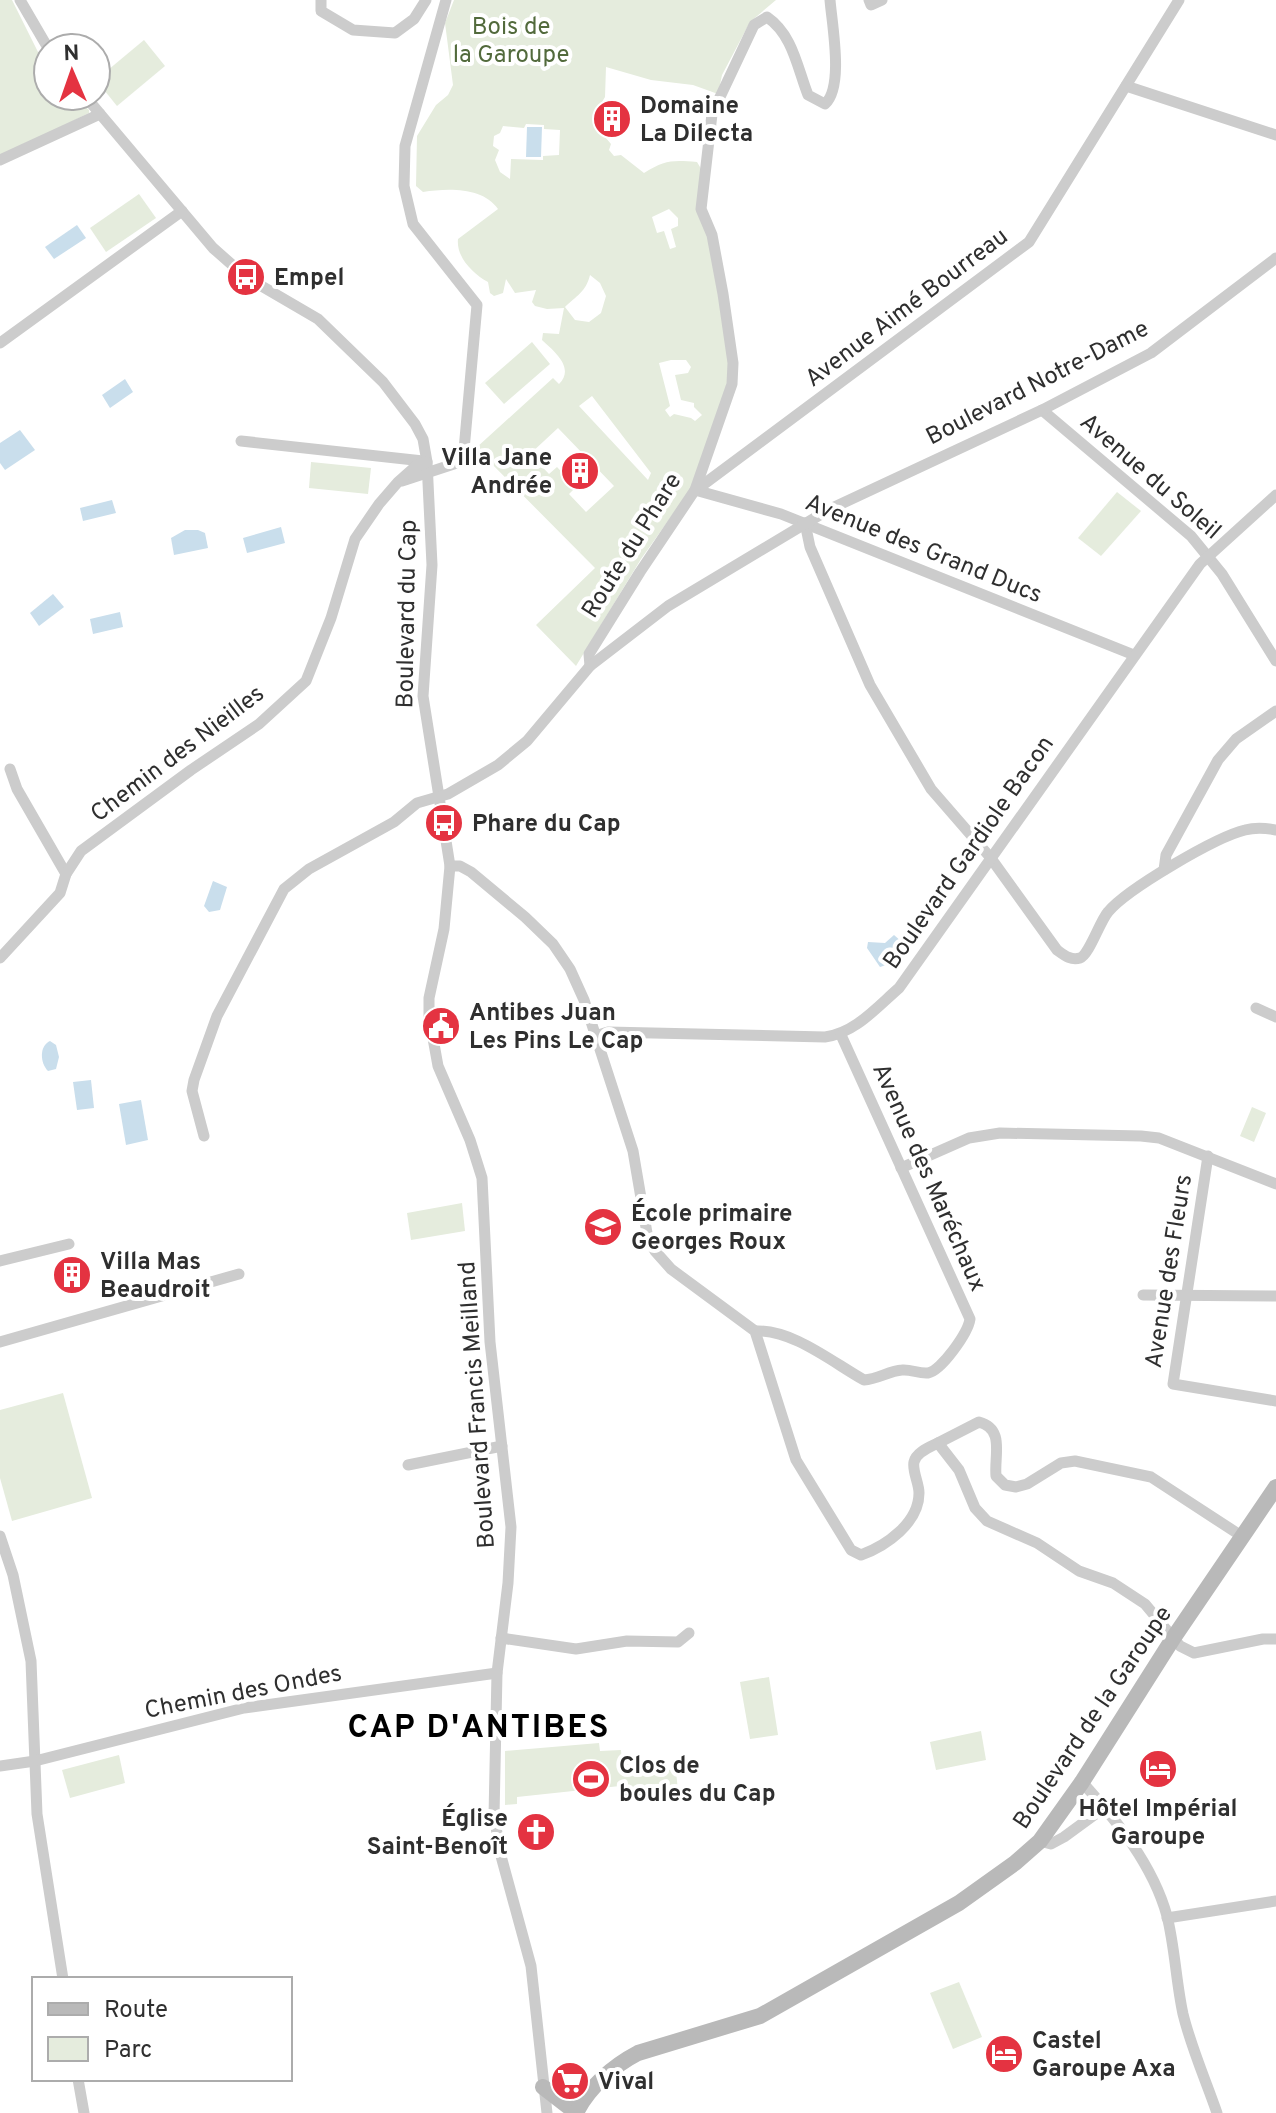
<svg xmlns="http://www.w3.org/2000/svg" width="1276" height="2113" font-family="Overpass,sans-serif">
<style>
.green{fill:#e5ecdd;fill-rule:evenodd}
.water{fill:#c9deec}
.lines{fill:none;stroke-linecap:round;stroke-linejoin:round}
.street{stroke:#ccc;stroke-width:11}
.secondary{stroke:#b9b9b9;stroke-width:16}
.labels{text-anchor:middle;stroke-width:8;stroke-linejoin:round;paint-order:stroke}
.park-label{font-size:24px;fill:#526a3c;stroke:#fff}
.poi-label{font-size:24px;font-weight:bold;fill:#2f2f2f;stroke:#fff;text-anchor:start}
.street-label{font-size:24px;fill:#2f2f2f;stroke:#fff}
.district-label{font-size:32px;font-weight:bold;letter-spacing:2px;fill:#000;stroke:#fff}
</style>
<rect width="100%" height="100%" fill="#fff"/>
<!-- green -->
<g class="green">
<path d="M0,0H12L48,72V96H74L89,110V113L0,157Z"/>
<path d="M454,0H776L750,22L722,75L718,94L693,85L651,80L606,67L605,97L593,117L595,125L611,144L609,150L614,156L621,155L644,173C665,160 672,160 697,162L703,172L701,209L712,235L733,363L695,490L675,511L641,559L576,666L536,625L595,568L476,448L553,378L559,384C575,368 555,352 542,340L543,333L559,334L564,308L547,309L535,306L532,302L536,290L515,293L506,279L503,293L494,296L490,293L488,282C473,274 456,257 458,239L498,209C483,187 448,188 423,192L416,186L417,136L436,105L448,95L453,85L445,23ZM526,124L544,125V129L560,130L559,155L543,156V160L511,159L510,179L500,172L495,160L499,150L493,146L494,136L500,133L503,126L524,128ZM669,209L678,218V226L671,229L676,247L670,249L664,231L657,233L652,217ZM590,275L600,283L606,296L601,313L589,322L575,320L565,307C576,296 586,292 590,275ZM671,360H686L691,367L688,373L675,375L681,400L694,403V407L702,415L695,421L691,418L674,414L670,417L665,410L670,406L659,363ZM592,396L651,473L648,480L579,406ZM558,428L614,486L586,512L569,494L576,487L557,467L549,474L530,454Z"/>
<path d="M144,40L165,66L117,106L96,80Z"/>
<path d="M139,194L156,218L106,252L90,228Z"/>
<path d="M532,342L550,364L504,404L485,383Z"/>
<path d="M311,462L371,468L368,494L309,488Z"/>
<path d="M1117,492L1141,511L1101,556L1078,538Z"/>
<path d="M1252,1107L1266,1113L1254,1142L1240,1136Z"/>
<path d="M462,1203L465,1231L411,1240L407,1213Z"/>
<path d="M63,1393L92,1498L12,1521L0,1478V1410Z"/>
<path d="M769,1677L778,1735L750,1739L740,1682Z"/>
<path d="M981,1731L986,1760L936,1770L930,1742Z"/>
<path d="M599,1743L600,1751L621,1750L622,1761L676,1771L678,1791L672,1796L623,1797L620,1786L517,1797V1804L505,1805V1751Z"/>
<path d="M119,1755L125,1783L70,1798L62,1770Z"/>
<path d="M959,1982L982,2037L953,2049L930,1993Z"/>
</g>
<!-- water -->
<g class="water">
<path d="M527,127H542L541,157H526Z"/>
<path d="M77,225L86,238L54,259L45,247Z"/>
<path d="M125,379L133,392L110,408L102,395Z"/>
<path d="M20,430L35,450L5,470L0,463V443Z"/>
<path d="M112,500L116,513L83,521L80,508Z"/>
<path d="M281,527L285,543L247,553L243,538Z"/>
<path d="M185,530H198L205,533L208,548L174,555L171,538Z"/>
<path d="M53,594L64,607L39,626L30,613Z"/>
<path d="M120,612L123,627L93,634L90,619Z"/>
<path d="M213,881L227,887L220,910L209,912L204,906Z"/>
<path d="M894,935L902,942C897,955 894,963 880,967L867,948L868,942L885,943Z"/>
<path d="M50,1041L56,1045L59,1057L56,1069L48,1071C40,1063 39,1046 50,1041Z"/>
<path d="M91,1080L94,1108L77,1110L73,1082Z"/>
<path d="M141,1100L148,1140L126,1145L119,1104Z"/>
</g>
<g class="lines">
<!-- street -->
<g class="street">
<path d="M20,0L48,48"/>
<path d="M321,0V11L353,30L395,33L414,19L426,0"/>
<path d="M869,0L871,5L882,0"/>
<path d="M1126,86L1276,135"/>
<path d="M85,96L213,248L246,277L318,319L383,382L415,424L423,439L427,462L432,565L423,696L450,866L444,929L429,998V1016L438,1066L470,1140L482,1178L490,1342L511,1527L508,1583L497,1673L494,1816L501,1856L531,1966L547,2113"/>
<path d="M0,160L100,114"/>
<path d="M0,343L182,211"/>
<path d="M1042,410L1191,536L1222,574L1276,661"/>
<path d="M241,441L423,461"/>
<path d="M402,481L463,461L477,305L413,224L404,186L405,146L446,0"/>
<path d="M695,490L781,514L1134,655"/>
<path d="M696,490L1029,242L1179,0"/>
<path d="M805,523L810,547L870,685L931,789L990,857L1057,950C1064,955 1071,961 1080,958C1089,955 1100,921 1108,912C1127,889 1216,837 1245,830C1256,827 1266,828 1276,830"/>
<path d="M590,666L589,654L640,572L695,490L732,384L733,363L723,294L712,235L701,209L712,114L754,25L767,17C793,35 797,67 808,95L825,104C844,87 832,25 830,0"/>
<path d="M10,769L17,789L66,874"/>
<path d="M450,866H460L471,872L525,917L553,944L570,969L584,1000L633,1151L648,1239L655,1251L671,1269L755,1331L796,1460L851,1550L861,1555C886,1546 919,1523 919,1493C919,1483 912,1471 914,1462C916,1452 930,1447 938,1443L959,1470L975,1508L987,1521L1037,1543L1079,1571L1113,1583L1145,1604L1180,1646L1194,1653L1263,1639H1276"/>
<path d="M1164,870L1166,855L1218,760L1236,739L1276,711"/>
<path d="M0,958L60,893L66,874L81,851L191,770L259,724L306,681L331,618L355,539L379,504L398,482L416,466L427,462"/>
<path d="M1256,1008L1276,1017"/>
<path d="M595,1036L608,1032L825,1037C855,1033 876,1008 899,988L1200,564L1276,495"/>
<path d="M204,1136L192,1091L194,1080L217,1016L284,889L309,869L394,822L417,803L448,794L498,765L527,741L590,666L668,606L828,510L1042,410L1151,353L1276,258"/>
<path d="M1208,1156L1173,1384L1276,1401"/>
<path d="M901,1168L969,1138L1000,1133L1141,1136L1159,1138L1276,1184"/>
<path d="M0,1261L69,1244"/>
<path d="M1143,1295L1276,1296"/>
<path d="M755,1331C792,1329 832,1362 864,1380C878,1379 889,1371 902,1370C911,1369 919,1374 928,1373C941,1371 968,1333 970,1319L841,1035"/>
<path d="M0,1342L239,1274"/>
<path d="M938,1443L979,1422C1005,1429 994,1455 996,1476L1005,1485L1016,1487L1027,1484L1061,1463L1075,1461L1151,1477L1243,1537"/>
<path d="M408,1465L502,1446"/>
<path d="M0,1536L13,1575L31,1661L37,1814L63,1979"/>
<path d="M501,1638L576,1649L627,1641L678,1642L689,1633"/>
<path d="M0,1766L35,1761L244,1708L497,1673"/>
<path d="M1082,1782C1117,1821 1153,1865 1167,1916C1175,1948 1176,1982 1183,2014C1191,2047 1206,2081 1217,2113"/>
<path d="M1040,1841L1051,1844L1064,1837L1105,1807"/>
<path d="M1167,1918L1276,1901"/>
<path d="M78,2079L84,2113"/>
</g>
<!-- secondary -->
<g class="secondary">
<path d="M543,2087L569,2107"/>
<path d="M576,2113C588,2088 613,2066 638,2053L760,2016L959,1903L1015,1863L1040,1841L1082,1782L1174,1637L1276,1487"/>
</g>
</g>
<!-- icons -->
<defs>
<g id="building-disc" transform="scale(2)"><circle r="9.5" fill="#e43341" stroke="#fff"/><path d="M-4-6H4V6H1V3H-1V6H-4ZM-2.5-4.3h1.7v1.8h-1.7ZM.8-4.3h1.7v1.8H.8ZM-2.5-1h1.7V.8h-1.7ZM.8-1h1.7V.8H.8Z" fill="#fff"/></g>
<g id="bus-disc" transform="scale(2)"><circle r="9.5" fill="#e43341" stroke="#fff"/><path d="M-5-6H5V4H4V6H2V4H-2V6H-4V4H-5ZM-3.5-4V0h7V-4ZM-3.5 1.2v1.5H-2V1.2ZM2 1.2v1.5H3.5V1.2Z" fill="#fff"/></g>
<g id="civic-disc" transform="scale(2)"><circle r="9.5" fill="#e43341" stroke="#fff"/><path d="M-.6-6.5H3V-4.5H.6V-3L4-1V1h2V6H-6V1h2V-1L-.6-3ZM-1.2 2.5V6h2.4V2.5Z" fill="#fff"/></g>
<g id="school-disc" transform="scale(2)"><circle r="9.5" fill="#e43341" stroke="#fff"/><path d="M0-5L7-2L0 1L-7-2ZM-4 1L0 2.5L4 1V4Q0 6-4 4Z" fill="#fff"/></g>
<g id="hotel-disc" transform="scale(2)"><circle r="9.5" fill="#e43341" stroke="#fff"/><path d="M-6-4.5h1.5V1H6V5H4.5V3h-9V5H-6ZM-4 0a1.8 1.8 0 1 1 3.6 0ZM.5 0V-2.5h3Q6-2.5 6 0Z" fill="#fff"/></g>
<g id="stadium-disc" transform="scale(2)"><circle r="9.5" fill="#e43341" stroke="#fff"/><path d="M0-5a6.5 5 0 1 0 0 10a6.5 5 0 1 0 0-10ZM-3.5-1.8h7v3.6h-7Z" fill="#fff"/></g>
<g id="church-disc" transform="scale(2)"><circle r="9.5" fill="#e43341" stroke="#fff"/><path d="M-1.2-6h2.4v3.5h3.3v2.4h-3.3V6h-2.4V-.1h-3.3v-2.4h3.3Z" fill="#fff"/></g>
<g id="supermarket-disc" transform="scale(2)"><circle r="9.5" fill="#e43341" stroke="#fff"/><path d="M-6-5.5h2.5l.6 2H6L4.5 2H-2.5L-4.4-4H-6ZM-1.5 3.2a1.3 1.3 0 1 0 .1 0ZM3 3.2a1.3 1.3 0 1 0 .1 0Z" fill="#fff"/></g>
</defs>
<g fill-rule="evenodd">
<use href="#building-disc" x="612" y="119"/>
<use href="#bus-disc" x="246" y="277"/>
<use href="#building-disc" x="580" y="471"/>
<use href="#bus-disc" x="444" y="823"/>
<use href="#civic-disc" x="441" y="1026"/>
<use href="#school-disc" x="603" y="1227"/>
<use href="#building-disc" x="72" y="1275"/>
<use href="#hotel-disc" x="1158" y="1769"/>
<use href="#stadium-disc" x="591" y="1779"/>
<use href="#church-disc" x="536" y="1832"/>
<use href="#hotel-disc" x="1004" y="2054"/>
<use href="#supermarket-disc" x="570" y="2081"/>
</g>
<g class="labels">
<!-- park labels -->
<g class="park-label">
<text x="511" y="34">Bois de<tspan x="511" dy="28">la Garoupe</tspan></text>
</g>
<!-- poi labels -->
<g class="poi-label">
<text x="640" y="113">Domaine<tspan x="640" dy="28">La Dilecta</tspan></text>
<text x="274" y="285">Empel</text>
<text x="552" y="465" text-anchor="end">Villa Jane<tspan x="552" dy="28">Andrée</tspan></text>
<text x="472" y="831">Phare du Cap</text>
<text x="469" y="1020">Antibes Juan<tspan x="469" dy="28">Les Pins Le Cap</tspan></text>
<text x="631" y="1221">École primaire<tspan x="631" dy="28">Georges Roux</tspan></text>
<text x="100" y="1269">Villa Mas<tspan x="100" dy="28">Beaudroit</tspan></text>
<text x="619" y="1773">Clos de<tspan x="619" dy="28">boules du Cap</tspan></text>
<text x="1158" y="1816" text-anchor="middle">Hôtel Impérial<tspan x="1158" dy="28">Garoupe</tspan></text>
<text x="508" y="1826" text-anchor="end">Église<tspan x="508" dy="28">Saint-Benoît</tspan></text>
<text x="1032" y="2048">Castel<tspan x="1032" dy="28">Garoupe Axa</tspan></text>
<text x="598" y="2089">Vival</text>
</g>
<!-- street labels -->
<g class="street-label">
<text transform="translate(906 307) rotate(-37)" y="8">Avenue Aimé Bourreau</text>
<text transform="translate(1037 382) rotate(-27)" y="8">Boulevard Notre-Dame</text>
<text transform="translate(1151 476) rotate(41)" y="8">Avenue du Soleil</text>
<text transform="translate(631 545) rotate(-58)" y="8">Route du Phare</text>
<text transform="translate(924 548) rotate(22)" y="8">Avenue des Grand Ducs</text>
<text transform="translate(406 614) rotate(-89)" y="8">Boulevard du Cap</text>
<text transform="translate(177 753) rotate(-37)" y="8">Chemin des Nieilles</text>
<text transform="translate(968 852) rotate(-55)" y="8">Boulevard Gardiole Bacon</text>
<text transform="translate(930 1177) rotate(66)" y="8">Avenue des Maréchaux</text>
<text transform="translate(1168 1271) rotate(-81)" y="8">Avenue des Fleurs</text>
<text transform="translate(476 1405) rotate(-94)" y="8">Boulevard Francis Meilland</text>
<text transform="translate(243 1691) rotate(-11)" y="8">Chemin des Ondes</text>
<text transform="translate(1092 1717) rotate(-56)" y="8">Boulevard de la Garoupe</text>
</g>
<!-- district labels -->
<g class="district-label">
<text x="479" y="1737">CAP D'ANTIBES</text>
</g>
</g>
<!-- legend -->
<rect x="32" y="1977" width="260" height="104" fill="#ffffff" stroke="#acacac" stroke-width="2"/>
<rect x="48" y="2003" width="40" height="12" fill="#b9b9b9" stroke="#acacac" stroke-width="2"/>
<text x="104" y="2017" font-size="24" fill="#2f2f2f">Route</text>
<rect x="48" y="2037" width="40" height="24" fill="#e5ecdd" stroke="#acacac" stroke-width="2"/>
<text x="104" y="2057" font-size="24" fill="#2f2f2f">Parc</text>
<!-- north arrow -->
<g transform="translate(72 72) rotate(358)"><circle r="38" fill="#ffffff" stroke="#acacac" stroke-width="2"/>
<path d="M0-6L14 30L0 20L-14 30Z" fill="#e43341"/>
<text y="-12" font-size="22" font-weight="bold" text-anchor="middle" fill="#2f2f2f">N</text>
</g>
</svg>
